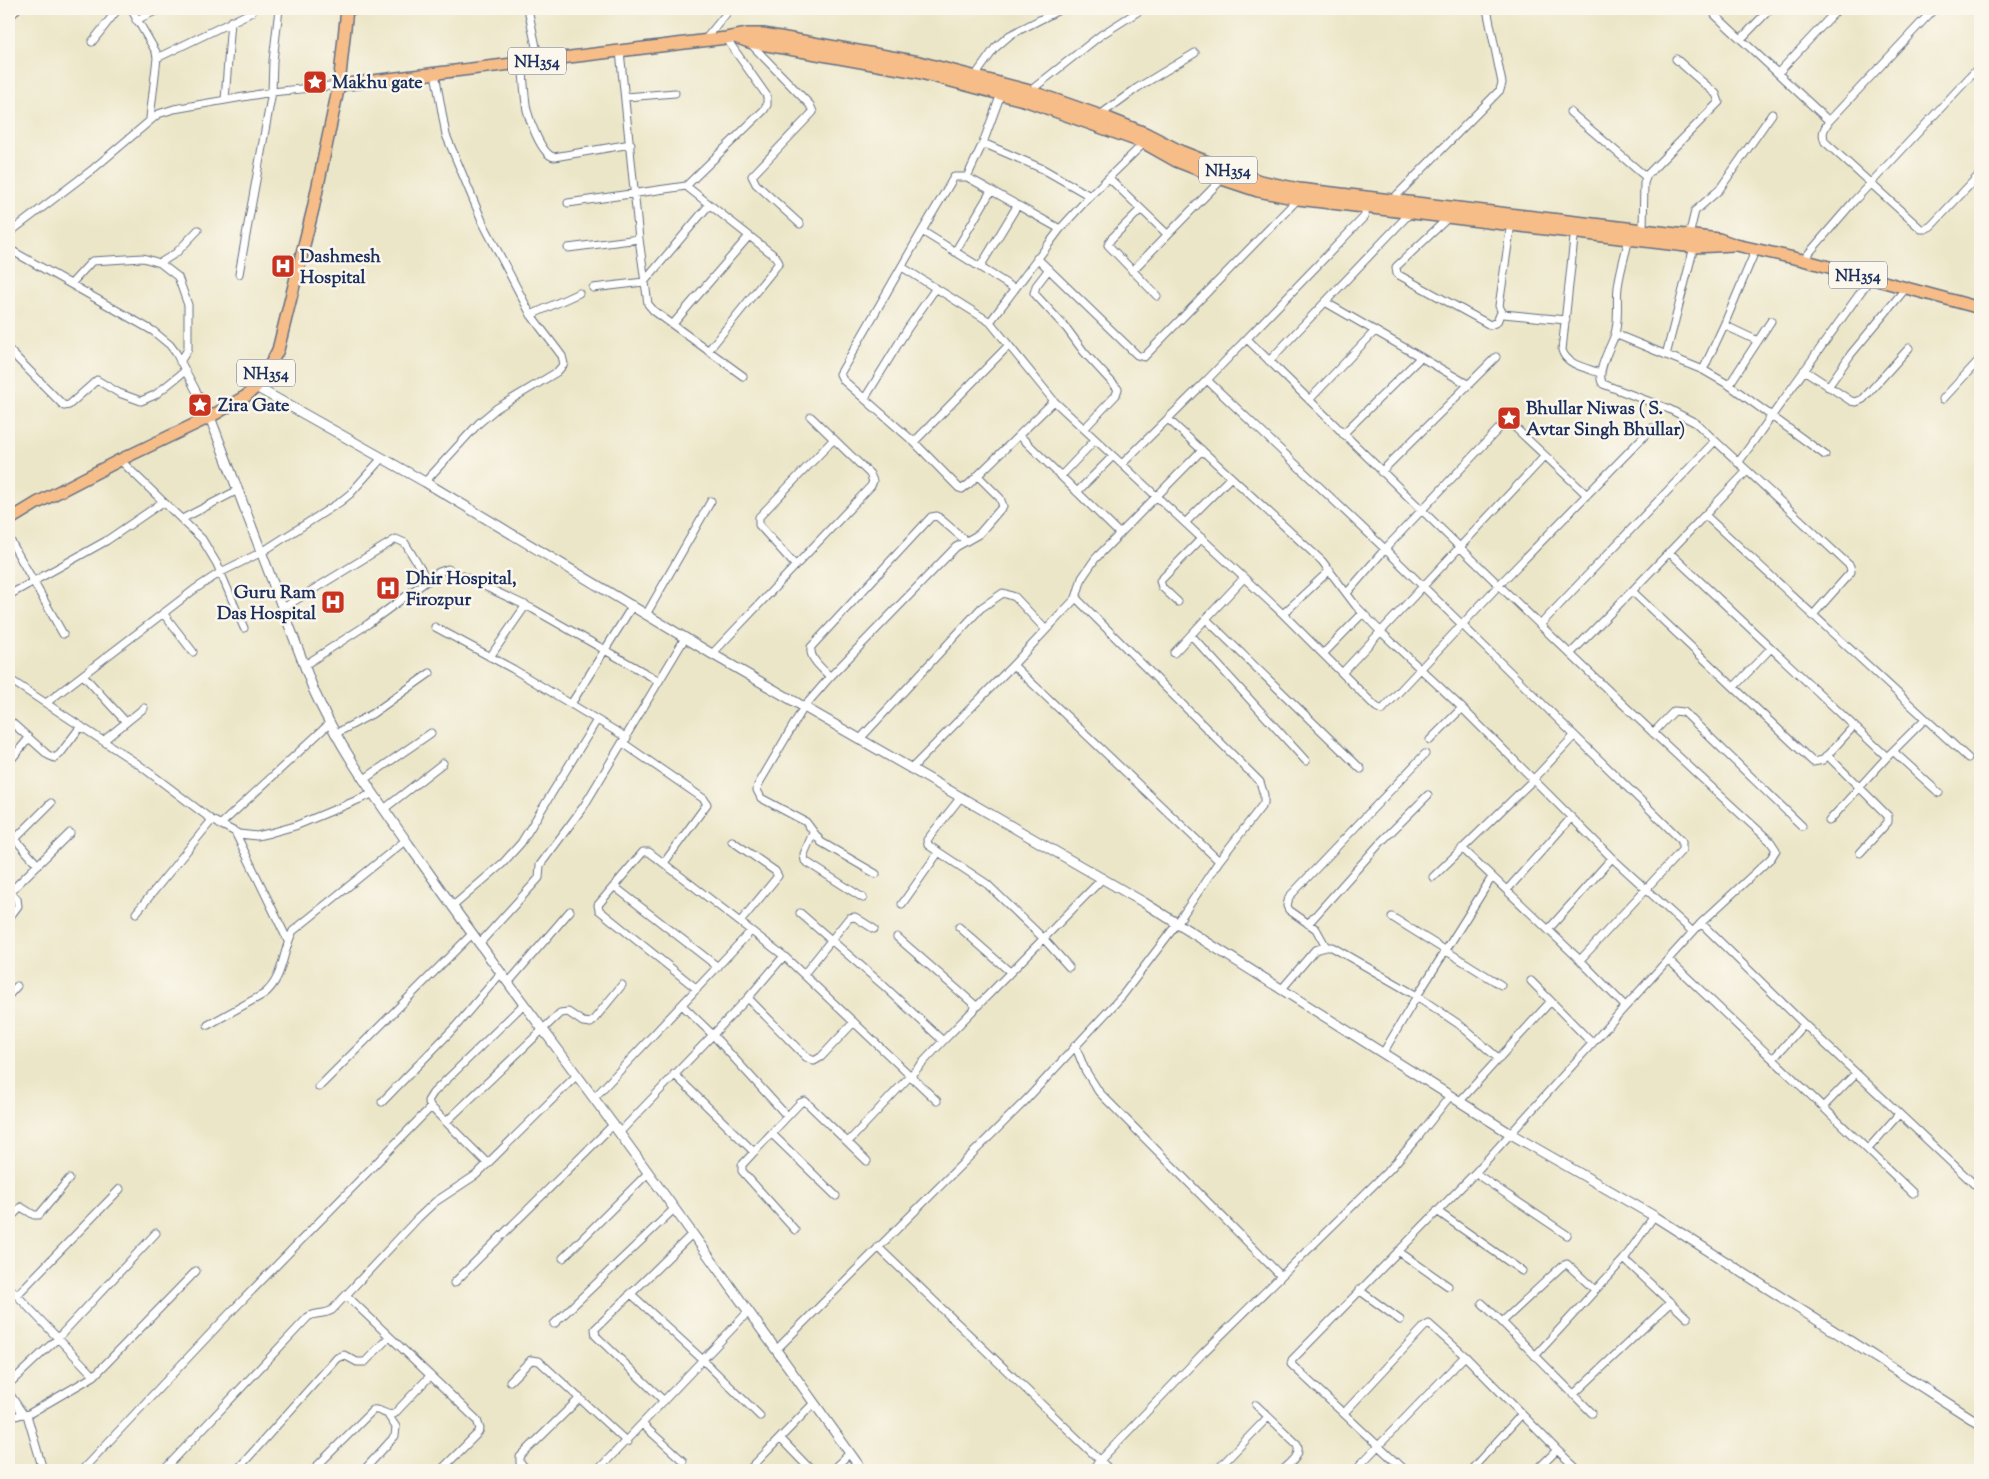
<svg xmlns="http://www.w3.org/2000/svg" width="1989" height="1479" font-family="'Sorts Mill Goudy',serif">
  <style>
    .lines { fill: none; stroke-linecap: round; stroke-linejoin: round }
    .minor-casing { stroke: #646f83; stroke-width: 9 }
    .tertiary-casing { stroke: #646f83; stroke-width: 11 }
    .primary-casing { stroke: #646f83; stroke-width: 14 }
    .trunk-casing { stroke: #646f83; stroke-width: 14 }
    .minor { stroke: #fff; stroke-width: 7 }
    .tertiary { stroke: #fff; stroke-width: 9 }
    .primary { stroke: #f7bd88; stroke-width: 11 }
    .trunk { stroke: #f7bd88; stroke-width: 11 }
    .labels { text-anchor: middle; stroke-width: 5; stroke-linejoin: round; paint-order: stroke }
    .shield { fill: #fbf7ec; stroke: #5e6b89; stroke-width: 1 }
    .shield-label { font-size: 16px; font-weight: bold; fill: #1b2f5e }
    .poi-label { font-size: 18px; font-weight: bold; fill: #1b2f5e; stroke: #fbf7ec; text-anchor: start }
  </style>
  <rect width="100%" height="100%" fill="#fbf7ec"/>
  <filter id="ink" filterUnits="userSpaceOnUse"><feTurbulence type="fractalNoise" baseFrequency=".02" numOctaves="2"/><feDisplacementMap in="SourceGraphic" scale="10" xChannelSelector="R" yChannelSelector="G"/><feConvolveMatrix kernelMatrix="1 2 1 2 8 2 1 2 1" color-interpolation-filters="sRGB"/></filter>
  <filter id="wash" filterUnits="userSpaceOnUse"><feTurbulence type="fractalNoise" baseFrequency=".0096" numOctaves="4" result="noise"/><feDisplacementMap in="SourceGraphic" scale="20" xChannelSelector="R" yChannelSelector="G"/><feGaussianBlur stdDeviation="1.12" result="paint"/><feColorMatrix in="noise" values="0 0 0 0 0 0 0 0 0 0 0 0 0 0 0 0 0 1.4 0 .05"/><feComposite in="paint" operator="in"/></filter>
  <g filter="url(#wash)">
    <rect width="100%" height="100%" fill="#ece6c8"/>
  </g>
  <g filter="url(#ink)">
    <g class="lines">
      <g class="minor-casing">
        <path id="minor" d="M131,9L156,52L157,58L150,118
          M528,9L539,61
          M1934,9L1829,121C1824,129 1821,133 1825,142L1921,229H1925L1931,226L1980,174
          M346,11L369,9
          M1715,15L1829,121
          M9,18L17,9
          M136,20L160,9
          M1741,39L1770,9
          M704,41L730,9
          M92,42L118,9
          M750,43L810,105L813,112L752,176L756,184L800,224
          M620,51L639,239L648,304L654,311L743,376
          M157,58L252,12
          M522,62C524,78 524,95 527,110C530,122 542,155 554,157L631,144
          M1778,73L1838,9
          M975,76L995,48L1010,35L1061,9
          M1030,91L1101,35L1142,9
          M626,97L675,93
          M225,100L231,21
          M1570,112L1646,177
          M1100,115L1137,88L1195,53
          M983,143L1043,169L1090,196
          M967,177L983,143L1002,91
          M1109,178L1167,234
          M686,186L776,257L779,263L708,351
          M1393,199L1500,90L1502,83L1487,9
          M568,203L686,186L764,110L767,105V96L726,38
          M1141,209L1111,239L1108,245L1157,296
          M1449,217L1396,267L1397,274L1490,325L1497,322L1501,312
          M1511,224L1499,306L1503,314L1566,320
          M1575,229L1562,350C1566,365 1587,368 1600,373
          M1643,230L1644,183L1647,175L1719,102L1716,94L1676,59
          M922,231L1015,289
          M9,233L93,169L158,114L174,109L272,92L339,85
          M1689,236L1695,211L1719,190L1772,114
          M1629,239C1625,255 1620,271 1618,287C1616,305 1620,320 1614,337C1610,348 1595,374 1603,384L1669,409L1696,423L1850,566L1851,572L1812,616
          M568,248L639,239
          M9,249L153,331L170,345L176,353L210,417
          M955,252L991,191
          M1037,258L1137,355L1144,357L1298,199
          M1803,260L1854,201L1980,66
          M160,263L176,253L198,230
          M902,267L990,322L1054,401L1283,614L1376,707L1382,710L1499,585L1652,428
          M980,267L1017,206
          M1049,269L1036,286L1034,293L1067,329L1084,352L1118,389L1116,395L1084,429
          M1132,271L1222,179
          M239,274L272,92L273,61L279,9
          M71,284L92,261L143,258L160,263L178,277L188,305V349L180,362
          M593,288L644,282L709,205
          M1325,302L1469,385
          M531,315L579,293
          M990,322L1060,229L1090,196L1144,143
          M673,324L749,236
          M1724,325L1758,341
          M1615,334L1703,370L1729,385L1825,455
          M1247,339C1420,508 1592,679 1770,841L1776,850L1771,858L1701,923L1475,1173L1292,1360L1291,1364L1294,1367L1404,1470
          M9,350L64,406L69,405L97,380L119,393L141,401L155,395L185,371
          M1666,355L1694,247
          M1269,361L1411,212
          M1703,370L1724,325L1756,249
          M1804,370L1851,401L1856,402L1863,399L1909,348
          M1207,380L1385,549L1682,841V850L1580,960
          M1729,385L1771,321
          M1828,387L1851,354L1906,288
          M865,398L908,328L936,288
          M1943,399L1980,359
          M1309,400L1375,331
          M1054,401L969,484L962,489L959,488L914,442L843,380L840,374L922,231L954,177H967L1060,229
          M1168,419L1322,561L1356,606L1380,631L1459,705L1612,858L1693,932
          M1343,434L1421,357
          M1020,436L1120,534
          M914,442L1008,346
          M120,460L202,539L217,564L244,628
          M1738,463L1870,279
          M1122,464L1207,380L1364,217L1368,205
          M1381,472L1496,357
          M1061,476L1095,440
          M425,482L479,423L497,408L557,372L564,364L562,356L531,315L483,223L446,135L435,73
          M1077,492L1113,456
          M1705,515L1968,758
          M182,519L238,490
          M1185,523L1231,477
          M9,538L63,634
          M1669,552L1887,757
          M795,565L759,525V517L834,439
          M1632,591L1813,762L1823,760L1854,726
          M1347,593L1385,549L1507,420L1587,495
          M9,595L106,541L163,502
          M1178,602L1162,587L1160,581L1202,538
          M283,608L396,539L405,543L428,581
          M163,613L193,652
          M647,613L711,501
          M1283,614L1330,570
          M1206,619L1361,769
          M1540,625L1715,441
          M435,627L513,669L627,738
          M1191,635L1306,761
          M1174,653L1244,578
          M712,654L871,486L873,481L870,474L811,417
          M1323,654L1363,613
          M1570,654L1632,591L1747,471
          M490,657L526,605
          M305,665L368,624L439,572L448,569L533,609L659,681
          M1013,665L1219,861
          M1342,673L1545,456
          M83,675L126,722
          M830,677C822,668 809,659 811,647L931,517L937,516L965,540
          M9,679L138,764L212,820L239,834L257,836L270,833L295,826L372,794
          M1734,687L1771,648
          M46,703L195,589L221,572L262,552L340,502L350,494L382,458
          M571,704L633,605
          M9,720L48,755L55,758L60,754L81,726
          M1653,733L1674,711L1684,712L1802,826
          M335,734L372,714L430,673
          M860,739L981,608L1003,593L1015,597L1046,630
          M1430,740L1462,708
          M103,741L144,708
          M623,743L704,799L707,804L664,863
          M1893,751L1939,793
          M1827,755L1888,816V822L1860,853
          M9,762L29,738
          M911,769L1013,665L1076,598L1082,578L1095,559L1202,450
          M363,780L431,733
          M961,797L927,840L928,845L987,884L1043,938L1069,967
          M384,809L443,763
          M1829,821L1887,757L1925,719
          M220,825L329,724
          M235,832L288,941
          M813,833L804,854L805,861L863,898
          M15,839L38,865
          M732,841L775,871L778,876L740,922
          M9,845L51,803
          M1462,848L1580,960L1625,1006
          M876,874L821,842L806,822L761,798L757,790L758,785L804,707L830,677L956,547L979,534L1003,506L1000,498L978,476
          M1433,877L1533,780L1574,736
          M615,887L718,967
          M1507,890L1571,818
          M9,891L17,899L18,906L9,918
          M10,892L70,833
          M902,904L938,853
          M452,907L503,863L521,843L597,720
          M136,913L212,820
          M800,913L883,985L943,1041
          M1392,917L1501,985
          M1701,923L1804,1024L1974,1184
          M1308,924L1381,842L1428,795
          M959,927L1010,972
          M1548,930L1612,858
          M897,937L976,1006
          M479,944L539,878L540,865L584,806L685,638
          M1326,947L1316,929L1289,910L1287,906L1289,897L1425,754
          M1668,959L1913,1193
          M804,974L849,918L855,917L874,929
          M1531,981L1592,1043
          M508,983L570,911
          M697,989L599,910L598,905L643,852H649L784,956L937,1101
          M1281,990L1315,950L1326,947H1332L1417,996L1460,1025L1499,1059
          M9,995L17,986
          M748,998L806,1057L814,1061L821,1057L854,1022
          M682,1005L712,1034L787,1116
          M208,1025L264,994C284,978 282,952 293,931L406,840
          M1075,1045L1085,1070L1099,1092L1280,1275
          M1383,1053L1417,996L1492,877
          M1773,1059L1804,1024
          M674,1074L754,1152L742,1165V1171L795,1230
          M319,1087L472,934
          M594,1098L751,931
          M1460,1101L1551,1001
          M382,1102L456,1026L501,973
          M1823,1107L1856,1073
          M446,1122L560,1013L568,1012L583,1022L591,1023L622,985
          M620,1132L748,998L784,956
          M772,1134L836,1196
          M848,1142L943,1041L1103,878
          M1868,1149L1899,1114
          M754,1152L800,1103L805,1101L867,1161
          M488,1164L431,1107L428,1101L433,1093L524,1004
          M1475,1173L1567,1235
          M1437,1211L1522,1271
          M9,1219L21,1207L34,1215H39L69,1179
          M878,1247L1110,1470
          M1398,1251L1448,1286
          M563,1258L648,1173
          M1624,1259L1687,1318
          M454,1283L614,1124
          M9,1287L94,1376
          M1359,1290L1400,1320
          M630,1293L703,1360L760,1416
          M17,1295L120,1189
          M346,1295L477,1420L480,1429L478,1433L441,1470
          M1482,1303L1502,1322L1562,1266L1567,1264L1595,1290
          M1502,1322L1592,1413
          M554,1324L674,1209
          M777,1349L1026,1100L1122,996L1176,925L1219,861L1264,803V795L1260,782L1076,598
          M1535,1356L1624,1259L1654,1216
          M510,1381L531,1360L539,1361L627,1442
          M9,1384L58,1338L156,1233
          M9,1393L23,1414
          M1573,1395L1671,1302
          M664,1401L596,1336L595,1329L692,1234
          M1256,1405L1297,1444C1302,1456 1290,1463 1283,1470
          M1344,1413L1424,1327L1429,1324L1465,1356L1557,1450L1537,1470
          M27,1415L94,1376L196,1271
          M9,1418L23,1414L27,1415L43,1470
          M642,1424L683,1461
          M780,1438L811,1470
          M1557,1450L1578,1470
          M82,1470L228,1315L431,1107
          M164,1470L308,1317C315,1312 324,1315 332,1310L418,1218L435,1202L476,1175L577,1075
          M237,1470L337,1358L344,1355L357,1362H365L389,1337
          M313,1470L373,1410C381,1408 386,1417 394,1414L430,1376
          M364,1470L395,1436L396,1427L388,1415
          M526,1470L520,1463V1457L580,1398
          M598,1470L748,1312
          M749,1470L814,1403
          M832,1470L850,1453
          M1091,1470L1203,1353L1391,1168L1418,1137L1450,1096
          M1217,1470L1268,1417
          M1355,1470L1465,1356
          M1471,1470L1522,1414"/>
      </g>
      <g class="tertiary-casing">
        <path id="tertiary" d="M256,387L425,482L712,654L1143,902L1511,1134L1654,1216L1980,1424
          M210,417L314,691C339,747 374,795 409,845C456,912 504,978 553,1043C658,1184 760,1327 862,1470"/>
      </g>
      <g class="primary-casing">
        <path id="primary" d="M339,85L347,9"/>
      </g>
      <g class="trunk-casing">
        <path id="trunk" d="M735,37L749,42L917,72L1027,101L1144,143L1176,161L1222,179L1258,191L1298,199L1694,247L1734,245
          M9,520L37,503L120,460L210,417L246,396L256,387L265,375L278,350L313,209L339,85L726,38L748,34H763L919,62L1030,91L1110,119L1145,133L1180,151L1226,169L1260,181L1299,189L1719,239L1736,245L1803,260L1980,308"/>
      </g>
      <use href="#minor" class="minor"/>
      <use href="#tertiary" class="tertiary"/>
      <use href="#primary" class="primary"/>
      <use href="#trunk" class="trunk"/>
    </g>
  </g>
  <defs>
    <g id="sight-square" transform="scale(1.25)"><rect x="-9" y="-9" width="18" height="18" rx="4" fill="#c8321e" stroke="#fbf7ec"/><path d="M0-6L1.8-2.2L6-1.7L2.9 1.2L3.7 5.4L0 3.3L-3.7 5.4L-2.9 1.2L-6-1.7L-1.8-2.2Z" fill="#fff"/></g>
    <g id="hospital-square" transform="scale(1.25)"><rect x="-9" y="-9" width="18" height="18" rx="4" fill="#c8321e" stroke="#fbf7ec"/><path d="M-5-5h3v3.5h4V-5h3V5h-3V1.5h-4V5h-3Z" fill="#fff"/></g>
  </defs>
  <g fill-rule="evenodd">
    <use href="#sight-square" x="315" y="82"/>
    <use href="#hospital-square" x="283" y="266"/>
    <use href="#sight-square" x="200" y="405"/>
    <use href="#sight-square" x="1509" y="418"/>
    <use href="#hospital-square" x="388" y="588"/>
    <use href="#hospital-square" x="333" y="602"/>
  </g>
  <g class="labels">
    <g class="shield">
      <rect x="508" y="47.5" width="58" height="27" rx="4"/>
      <rect x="1199" y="156.5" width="58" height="27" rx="4"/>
      <rect x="1829" y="261.5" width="58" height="27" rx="4"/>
      <rect x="237" y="359.5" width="58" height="27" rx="4"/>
    </g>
    <g class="shield-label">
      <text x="537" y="67">NH354</text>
      <text x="1228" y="176">NH354</text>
      <text x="1858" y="281">NH354</text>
      <text x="266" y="379">NH354</text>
    </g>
    <g class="poi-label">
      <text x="332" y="88">Makhu gate</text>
      <text x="300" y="262">Dashmesh<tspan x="300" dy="21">Hospital</tspan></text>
      <text x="218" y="411">Zira Gate</text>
      <text x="1526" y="414">Bhullar Niwas ( S.<tspan x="1526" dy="21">Avtar Singh Bhullar)</tspan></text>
      <text x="406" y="584">Dhir Hospital,<tspan x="406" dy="21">Firozpur</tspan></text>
      <text x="316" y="598" text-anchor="end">Guru Ram<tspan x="316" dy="21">Das Hospital</tspan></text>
    </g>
  </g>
  <rect width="1989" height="1479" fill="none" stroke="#fbf7ec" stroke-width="30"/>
</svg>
